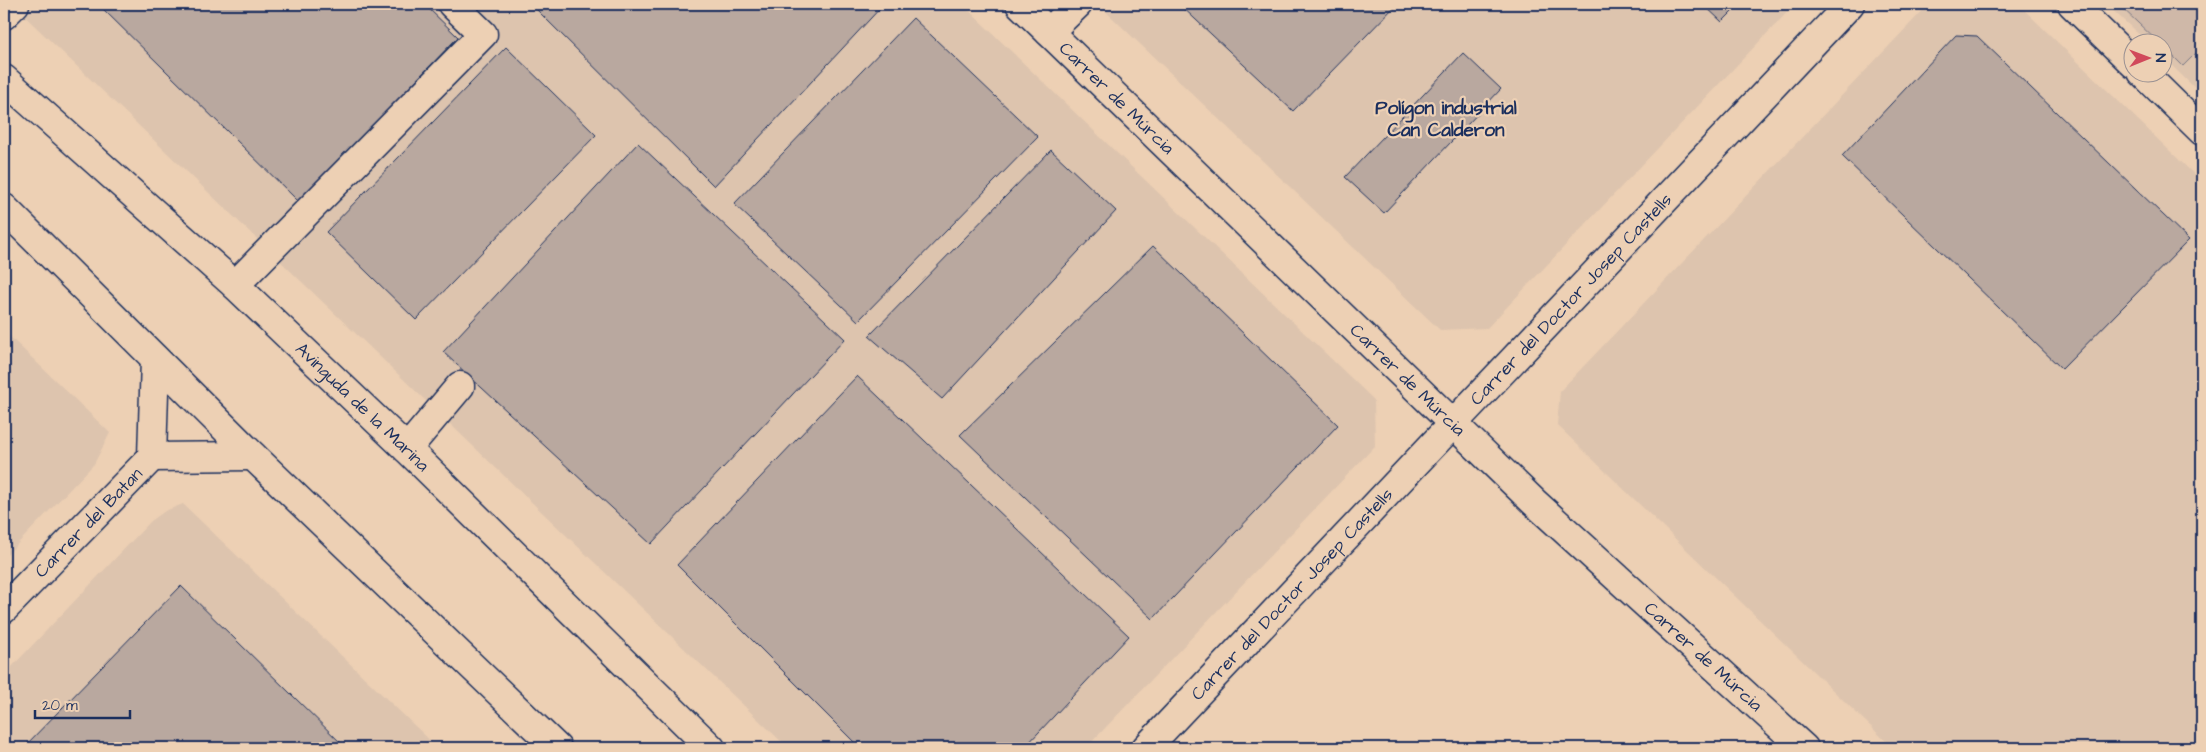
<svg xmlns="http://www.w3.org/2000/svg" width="2206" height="752" font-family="'Architects Daughter',sans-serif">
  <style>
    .built { fill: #ddc4ae }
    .green { fill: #cfb8a8; stroke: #757483 }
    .building { fill: #b9a89f; stroke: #1b2f5e }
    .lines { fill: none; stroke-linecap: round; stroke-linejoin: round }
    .minor-casing { stroke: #1b2f5e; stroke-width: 31 }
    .minor { stroke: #edd0b4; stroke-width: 28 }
    .labels { text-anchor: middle; stroke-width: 4.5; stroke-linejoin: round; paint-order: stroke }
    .street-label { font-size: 18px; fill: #1b2f5e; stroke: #edd0b4 }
    .neighbourhood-label { font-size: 19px; font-weight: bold; fill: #1b2f5e; stroke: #edd0b4 }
  </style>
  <rect width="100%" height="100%" fill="#edd0b4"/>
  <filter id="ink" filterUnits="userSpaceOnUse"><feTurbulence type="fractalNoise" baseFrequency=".02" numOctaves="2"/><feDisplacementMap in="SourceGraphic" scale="10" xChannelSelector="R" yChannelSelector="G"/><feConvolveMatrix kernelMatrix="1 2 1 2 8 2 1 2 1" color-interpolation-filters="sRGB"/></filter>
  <g filter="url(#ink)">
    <path class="built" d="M12,4H962L1374,400L1375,446L1086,748H788Z
      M1098,4H1795L1487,328L1440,330Z
      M1929,4H2018L2202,182V748H1893L1557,425L1560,391Z
      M2106,4H2202V95L2164,58V42H2147Z
      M4,331L110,433L94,464L4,558Z
      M183,504L438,748H4V675L151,521L165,511Z"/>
    <path class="green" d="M2118,4H2202V47L2183,66L2164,47V42H2158Z"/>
    <path class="building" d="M98,4H424L458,37L299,202Z
      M531,4H884L714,186Z
      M1179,4H1397L1293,111Z
      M1703,4H1740L1722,22Z
      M913,18L1038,137L858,321L734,204Z
      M1956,35L1977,36L2189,240L2062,369L1842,156Z
      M506,47L596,135L416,320L326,232Z
      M1463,53L1501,89L1384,213L1345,177Z
      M638,143L845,339L651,544L443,352Z
      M1051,150L1116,211L942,399L869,336Z
      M1153,246L1338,425L1153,619L960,435Z
      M857,376L1129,636L1024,748H860L677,565Z
      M181,586L346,748H23Z"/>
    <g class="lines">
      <g class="minor-casing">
        <g id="minor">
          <path id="s1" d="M1020,4L1534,502L1804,748"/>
          <path d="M2072,4L2134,64"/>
          <path d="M4,15L15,4"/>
          <path d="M1049,32L1078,4"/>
          <path d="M2142,72L2202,131"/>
          <path id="s2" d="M4,79L235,285L407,449L711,748"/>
          <path d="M4,208L253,456L557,748"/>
          <path d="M235,285L483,34L452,4"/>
          <path d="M407,449L460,386"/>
          <path d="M152,457L253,456"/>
          <path id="s3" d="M4,609L152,457L155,359"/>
          <path id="s4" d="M1146,748L1850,4"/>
        </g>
      </g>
      <use href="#minor" class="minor"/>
    </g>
  </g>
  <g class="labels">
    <g class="street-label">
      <text dy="6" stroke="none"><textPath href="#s1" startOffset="135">Carrer de Múrcia</textPath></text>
      <text dy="6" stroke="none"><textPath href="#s4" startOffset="618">Carrer del Doctor Josep Castells</textPath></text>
      <text dy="6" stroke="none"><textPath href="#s1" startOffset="540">Carrer de Múrcia</textPath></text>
      <text dy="6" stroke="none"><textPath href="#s2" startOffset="486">Avinguda de la Marina</textPath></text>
      <text dy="6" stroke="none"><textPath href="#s3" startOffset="121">Carrer del Batan</textPath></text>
      <text dy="6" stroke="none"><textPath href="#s4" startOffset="212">Carrer del Doctor Josep Castells</textPath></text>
      <text dy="6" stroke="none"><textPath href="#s1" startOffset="945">Carrer de Múrcia</textPath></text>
    </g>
    <g class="neighbourhood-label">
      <text x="1446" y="114">Polígon industrial<tspan x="1446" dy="22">Can Calderon</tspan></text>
    </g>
  </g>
  <rect width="2206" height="752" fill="none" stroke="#edd0b4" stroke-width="20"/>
  <rect x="10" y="10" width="2186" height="732" fill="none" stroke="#1b2f5e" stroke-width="2" filter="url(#ink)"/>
  <g transform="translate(2148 58) rotate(89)"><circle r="24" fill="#edd0b4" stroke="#999092"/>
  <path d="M0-4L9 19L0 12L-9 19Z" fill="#d1495b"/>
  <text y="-8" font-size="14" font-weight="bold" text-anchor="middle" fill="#1b2f5e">N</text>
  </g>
  <path d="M35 710v8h95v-8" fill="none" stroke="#1b2f5e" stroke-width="2.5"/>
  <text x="42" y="710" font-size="15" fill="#1b2f5e" stroke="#edd0b4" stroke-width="4" paint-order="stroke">20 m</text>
</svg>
